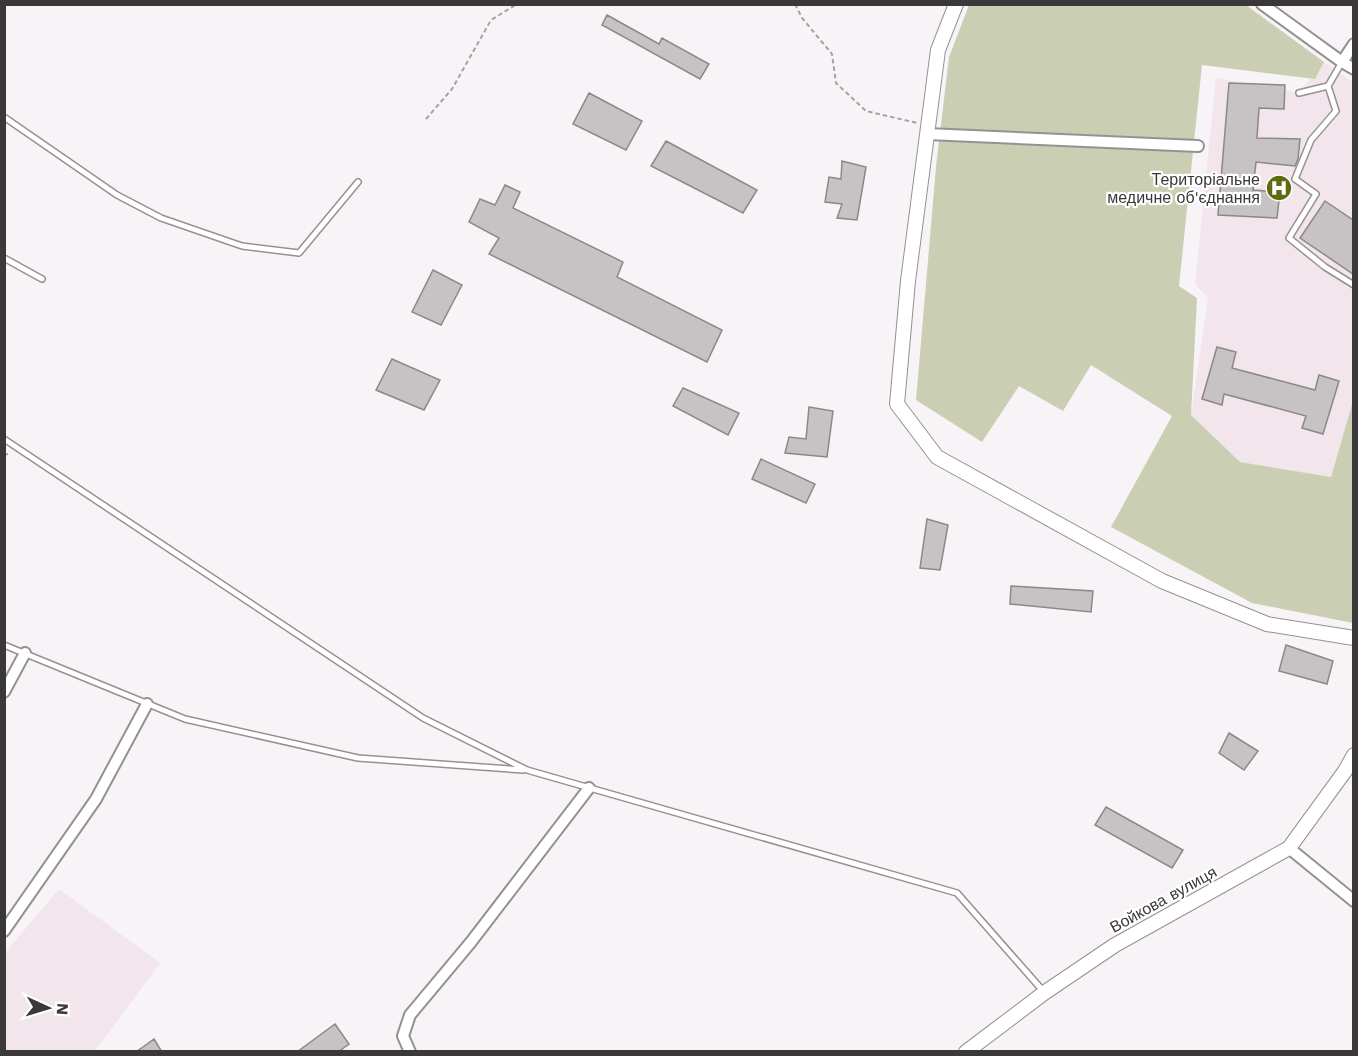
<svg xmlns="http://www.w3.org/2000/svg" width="1358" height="1056" font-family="'Work Sans',sans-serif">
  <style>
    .built { fill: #f2e5eb }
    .green { fill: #cacfb3 }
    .building { fill: #c7c2c4; stroke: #8c8789; stroke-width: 1.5 }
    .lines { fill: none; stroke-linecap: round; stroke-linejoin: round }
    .service-casing { stroke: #959193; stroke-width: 8 }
    .minor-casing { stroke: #959193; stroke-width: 14 }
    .tertiary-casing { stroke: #959193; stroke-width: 16 }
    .path { stroke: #a6a2a4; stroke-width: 2; stroke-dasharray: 4.5 3; stroke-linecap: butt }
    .service { stroke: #fff; stroke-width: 5 }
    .minor { stroke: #fff; stroke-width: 10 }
    .tertiary { stroke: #fff; stroke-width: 14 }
    .labels { text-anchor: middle; stroke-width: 4.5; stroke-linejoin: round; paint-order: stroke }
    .poi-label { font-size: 16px; fill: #3a3839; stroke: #fff; text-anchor: end }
    .street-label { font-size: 16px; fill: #3a3839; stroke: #fff }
  </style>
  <rect width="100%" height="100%" fill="#f8f3f6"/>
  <path class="built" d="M1324,62L1354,83L1353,401L1331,477L1240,462L1191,415L1208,298L1195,284L1216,78L1299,93Z
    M59,889L160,963L95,1051H5V953Z"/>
  <path class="green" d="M969,5H1246L1324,62L1315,79L1202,65L1179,286L1197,298L1191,415L1240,462L1331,477L1353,401V623L1252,603L1111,527L1172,416L1091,365L1063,411L1019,386L982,442L916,400L936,167L949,57Z"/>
  <path class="building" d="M607,15L659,44L662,38L709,64L700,79L602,25Z
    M1229,83L1285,85L1284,109L1259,108L1257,138L1300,139L1298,159L1295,166L1256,162L1253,190L1280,192L1277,218L1218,215Z
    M589,93L642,121L626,150L573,124Z
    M666,141L757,190L743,213L651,166Z
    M842,161L866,167L857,220L837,218L842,204L825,202L829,177L841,179Z
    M505,185L520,192L513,208L623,262L617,277L722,330L707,362L489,254L499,238L469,222L480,199L495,205Z
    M1325,201L1353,220V274L1300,238Z
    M433,270L462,285L441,325L412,312Z
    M1217,347L1236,352L1232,368L1315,390L1319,375L1339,381L1323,434L1302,428L1306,416L1224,394L1222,405L1202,399Z
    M392,359L440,380L424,410L376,390Z
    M683,388L739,413L728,435L673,406Z
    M809,407L833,411L827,457L785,453L789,437L806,439Z
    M761,459L815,484L806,503L752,479Z
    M927,519L948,525L940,570L920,568Z
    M1011,586L1093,591L1091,612L1010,604Z
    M1286,645L1333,661L1327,684L1279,671Z
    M1229,733L1258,751L1244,770L1219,753Z
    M1106,807L1183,850L1172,868L1095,825Z
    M335,1024L349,1044L338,1052H297Z
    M154,1039L162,1052H136Z"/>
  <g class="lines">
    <g class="service-casing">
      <path id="service" d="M1328,86L1336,111L1311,140L1295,179L1316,194L1289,238L1325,267L1354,285
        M1299,93L1328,86L1342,62
        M4,117L117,195L161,218L242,246L299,253L358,182
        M4,258L42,279
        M4,439L423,718L527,770L957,893L1044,992
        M4,645L185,719L358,758L523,770"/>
    </g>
    <g class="minor-casing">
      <path id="minor" d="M1262,4L1342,62L1354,44
        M1342,62L1354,69
        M927,134L1198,146
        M4,692L25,653
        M1289,848L1354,901
        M4,931L96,799L147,704
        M410,1052L403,1036L410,1015L471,942L589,788"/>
    </g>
    <g class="tertiary-casing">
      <path id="tertiary" d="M956,4L938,50L908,281L897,404L937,457L1162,581L1267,624L1354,638
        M966,1052L1044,993L1115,945L1289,848L1345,771L1354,755"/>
    </g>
    <path class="path" d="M795,4L802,18L832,54L836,83L866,111L917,123
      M426,119L452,89L491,20L517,4
      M4,456L10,452"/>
    <use href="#service" class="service"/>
    <use href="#minor" class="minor"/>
    <use href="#tertiary" class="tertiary"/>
  </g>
  <defs>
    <g id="hospital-disc" transform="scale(1.35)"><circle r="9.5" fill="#606a10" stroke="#fff"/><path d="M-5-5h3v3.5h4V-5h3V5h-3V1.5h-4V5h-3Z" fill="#fff"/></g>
  </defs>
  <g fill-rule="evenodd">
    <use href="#hospital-disc" x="1279" y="188"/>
  </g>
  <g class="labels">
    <g class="poi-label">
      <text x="1260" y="185">Територіальне<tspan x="1260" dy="18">медичне об'єднання</tspan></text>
    </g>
    <g class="street-label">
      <text transform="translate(1163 899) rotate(-29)" y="6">Войкова вулиця</text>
    </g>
  </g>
  <rect width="1358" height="1056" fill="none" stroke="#3a3839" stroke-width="12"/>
  <g transform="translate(48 1008) rotate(94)" stroke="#ffffff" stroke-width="4.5" paint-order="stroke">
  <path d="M0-4.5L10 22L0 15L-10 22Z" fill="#3a3839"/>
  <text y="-9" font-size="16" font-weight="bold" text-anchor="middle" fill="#3a3839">N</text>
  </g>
</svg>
